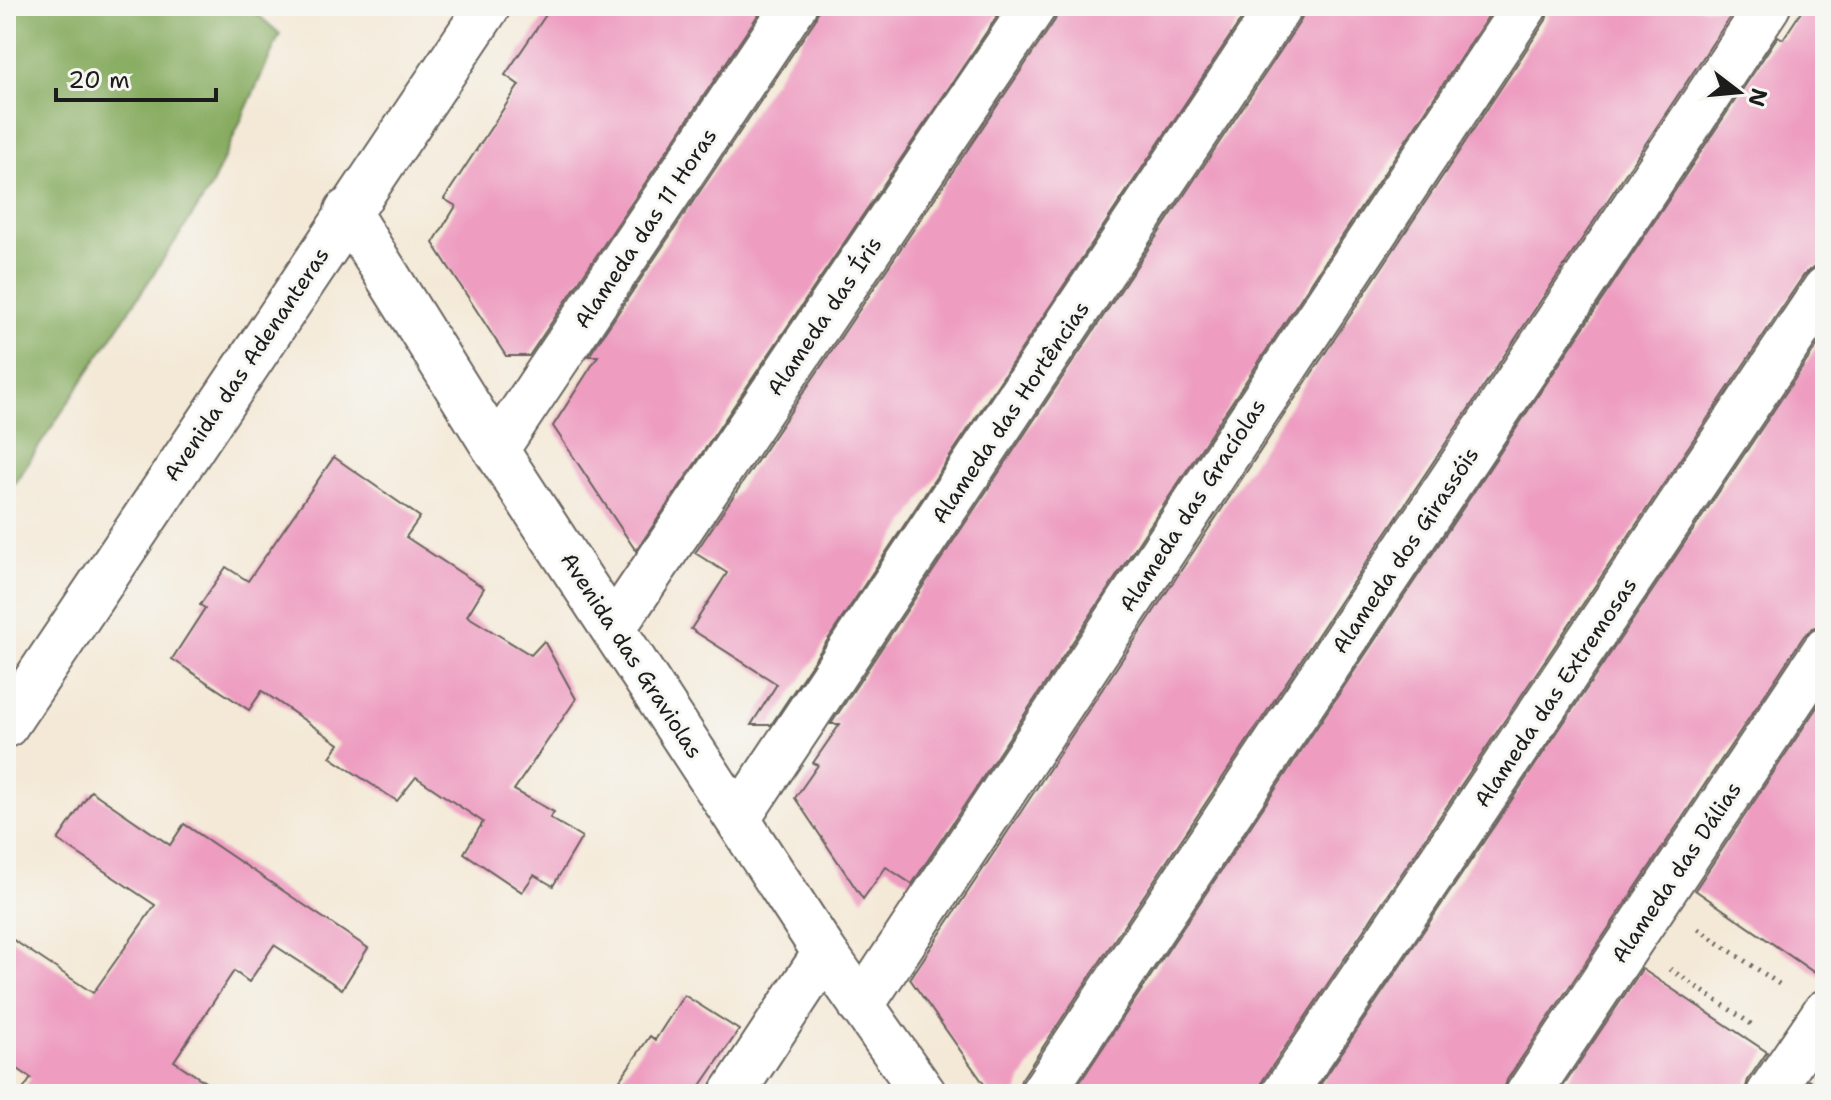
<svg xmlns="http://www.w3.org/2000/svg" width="1831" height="1100" font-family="'Shantell Sans',sans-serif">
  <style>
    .forest { fill: #87ac61; stroke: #52643e; stroke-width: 2 }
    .building { fill: #ee9dc1 }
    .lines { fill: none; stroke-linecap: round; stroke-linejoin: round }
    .minor-casing { stroke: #68645d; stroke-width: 48 }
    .path { stroke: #68645d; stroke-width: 5; stroke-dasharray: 2 6; stroke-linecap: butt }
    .minor { stroke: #fff; stroke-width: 44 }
    .labels { text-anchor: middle; stroke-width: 6; stroke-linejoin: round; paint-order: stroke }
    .street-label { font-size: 22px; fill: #1c1c1c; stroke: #f6f6f2 }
  </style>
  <rect width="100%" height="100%" fill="#f6f6f2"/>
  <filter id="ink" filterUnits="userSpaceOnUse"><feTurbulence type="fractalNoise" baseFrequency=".0125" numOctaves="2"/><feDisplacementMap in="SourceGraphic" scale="16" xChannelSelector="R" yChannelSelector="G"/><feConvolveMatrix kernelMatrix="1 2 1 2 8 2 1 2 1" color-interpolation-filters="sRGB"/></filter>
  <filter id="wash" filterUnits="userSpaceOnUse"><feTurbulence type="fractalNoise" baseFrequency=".006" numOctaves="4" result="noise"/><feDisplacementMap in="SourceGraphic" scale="32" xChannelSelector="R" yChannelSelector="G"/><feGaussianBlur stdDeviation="1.8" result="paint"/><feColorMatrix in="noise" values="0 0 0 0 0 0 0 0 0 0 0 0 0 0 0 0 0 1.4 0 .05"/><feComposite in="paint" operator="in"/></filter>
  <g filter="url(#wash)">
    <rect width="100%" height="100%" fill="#f4e9d7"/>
    <path class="forest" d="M6,6H248L280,34L210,189L6,496Z"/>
    <g id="blocks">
      <path class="building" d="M552,6H764L529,356H506L433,243L456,206L444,199L519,85L505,75Z
        M819,6H1004L636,551L553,426L598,356H589L815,20Z
        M1059,6H1250L771,725H751L777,684L691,629L727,573L695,553L1055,20Z
        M1305,6H1495L912,884L886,867L863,899L795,798L818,765L813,763L840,724H831L1301,20Z
        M1550,6L1736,8L1021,1080L1017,1094H991L910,979L1546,20Z
        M1805,6H1825V264L1813,267L1804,275L1263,1080L1259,1094H1072L1778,36L1783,39Z
        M1825,334V625L1813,628L1804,636L1507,1080L1503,1094H1314Z
        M334,457L420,517L406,537L484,588L467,616L531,655L544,641L576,699L514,790L554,812L550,818L582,837L553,886L534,875L522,892L464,853L483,822L416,777L397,801L330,757L339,744L262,691L249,710L172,659L205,608L200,605L226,567L248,581Z
        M1825,695V980L1695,890Z
        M91,791L170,845L184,824L368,948L342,989L274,945L249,982L234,971L174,1061L223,1094H20L31,1078L6,1061V935L93,993L155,905L58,840Z
        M1642,969L1767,1052L1748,1080L1744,1094H1558Z
        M684,995L739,1030L695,1094H610L650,1036L655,1040Z
        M1809,1080L1825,1090V1094H1799Z"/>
    </g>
  </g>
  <g filter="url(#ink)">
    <use href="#blocks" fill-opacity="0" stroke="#68645d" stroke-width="2"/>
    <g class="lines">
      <g class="minor-casing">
        <path id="minor" d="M347,211L496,450L825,953L924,1094
          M496,450L794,6
          M614,627L1034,6
          M6,725L488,6
          M739,817L1280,6
          M861,1006L1525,6
          M732,1094L825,953
          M1042,1094L1768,6
          M1284,1094L1825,289
          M1528,1094L1825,650
          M1769,1094L1825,1012"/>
      </g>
      <path class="path" d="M1698,929L1782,986
        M1670,969L1754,1026"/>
      <use href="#minor" class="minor"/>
    </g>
  </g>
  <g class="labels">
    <g class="street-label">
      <text transform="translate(645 228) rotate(-56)" y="8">Alameda das 11 Horas</text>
      <text transform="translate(824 316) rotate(-56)" y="8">Alameda das Íris</text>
      <text transform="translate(246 364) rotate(-56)" y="8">Avenida das Adenanteras</text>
      <text transform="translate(1010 412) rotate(-56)" y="8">Alameda das Hortências</text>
      <text transform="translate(1192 505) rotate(-57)" y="8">Alameda das Gracíolas</text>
      <text transform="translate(1405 550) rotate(-56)" y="8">Alameda dos Girassóis</text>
      <text transform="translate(632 655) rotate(57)" y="8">Avenida das Graviolas</text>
      <text transform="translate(1555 692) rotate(-56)" y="8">Alameda das Extremosas</text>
      <text transform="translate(1676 872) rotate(-56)" y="8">Alameda das Dálias</text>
    </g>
  </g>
  <rect width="1831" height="1100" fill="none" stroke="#f6f6f2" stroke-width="32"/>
  <g transform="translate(1739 92) rotate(106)" stroke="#f6f6f2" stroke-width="6" paint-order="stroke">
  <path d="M0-6L14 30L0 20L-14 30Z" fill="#1c1c1c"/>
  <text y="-12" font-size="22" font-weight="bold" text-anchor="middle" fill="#1c1c1c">N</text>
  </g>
  <path d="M56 88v12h160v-12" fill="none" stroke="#1c1c1c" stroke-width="4"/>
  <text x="68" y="88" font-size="24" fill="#1c1c1c" stroke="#f6f6f2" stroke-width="6" paint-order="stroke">20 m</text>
</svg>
